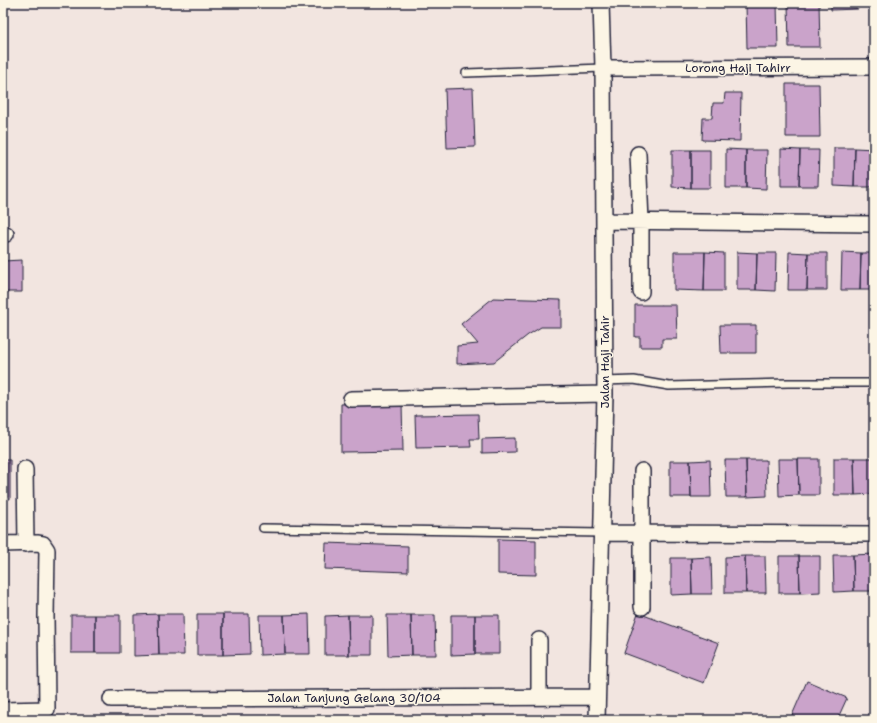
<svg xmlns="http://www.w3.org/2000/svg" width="877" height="723" font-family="'Shantell Sans',sans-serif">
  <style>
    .building { fill: #caa3ca; stroke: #22223b }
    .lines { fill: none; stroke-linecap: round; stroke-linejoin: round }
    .lane-casing { stroke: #22223b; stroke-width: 10 }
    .street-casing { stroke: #22223b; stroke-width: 18 }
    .lane { stroke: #fcf5e5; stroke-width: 7 }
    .street { stroke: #fcf5e5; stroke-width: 15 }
    .labels { text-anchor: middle; stroke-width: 3; stroke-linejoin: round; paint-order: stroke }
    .street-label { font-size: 12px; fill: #22223b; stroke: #fcf5e5 }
  </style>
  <rect width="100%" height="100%" fill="#f2e5e0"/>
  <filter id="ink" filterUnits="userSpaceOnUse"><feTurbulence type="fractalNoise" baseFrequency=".025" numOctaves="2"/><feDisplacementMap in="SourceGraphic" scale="8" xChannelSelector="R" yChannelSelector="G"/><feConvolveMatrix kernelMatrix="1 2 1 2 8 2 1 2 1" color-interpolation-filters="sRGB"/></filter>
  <g filter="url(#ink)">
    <path class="building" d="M746,3H777L778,48H747Z
      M788,3H819L820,47H789Z
      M831,3H858V9L831,10Z
      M786,84H819L820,137H786Z
      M473,88L475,147L447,148L445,89Z
      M725,93H741L740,141L702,140L703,118H712L713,103H724Z
      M834,148H855L854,187L834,186Z
      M855,148L874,149V187H854Z
      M726,149L746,150V188H726Z
      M781,149L800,150L799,186H781Z
      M672,150H691V188L672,187Z
      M691,150H710V188H691Z
      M746,150H767L766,189L746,188Z
      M800,150H819L818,186H799Z
      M674,252H705L704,291L674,290Z
      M705,252L724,253V291H704Z
      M737,252L757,253L756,290H737Z
      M789,252L808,253L807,290H788Z
      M842,252L861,253L860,290H841Z
      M757,253H776L775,291L756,290Z
      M808,253H827V290H807Z
      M861,253H874V290H860Z
      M22,260V292H3V261Z
      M493,298L561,300V327H541L528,335L494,362L457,364V346L478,344L461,324Z
      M635,305H676L677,339H662V347H640V337H635Z
      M720,325H756V353H721Z
      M402,403L403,451L341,452V404Z
      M478,414L479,439H470L471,447L416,448L415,415Z
      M515,438V452L482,453V439Z
      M834,458H854L855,495H834Z
      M854,458H874V494L855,495Z
      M778,459H798L799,495L779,496Z
      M798,459H819V495H799Z
      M3,460H10V499L3,498Z
      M710,460L711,497H691L690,461Z
      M725,460H746L747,497H726Z
      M746,460H766L767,496L747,497Z
      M670,461H690L691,497H670Z
      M498,539L536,540V575L498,574Z
      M326,543L408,546V572L325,569Z
      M874,554V591H854L853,555Z
      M833,555H853L854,591L834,592Z
      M745,556L746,593H725V557Z
      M745,556H765L766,593H746Z
      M779,556H799L800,593H779Z
      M799,556H820V592L800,593Z
      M711,557L712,594H692L691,558Z
      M671,558H691L692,594L671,595Z
      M638,613L719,643L704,683L624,653Z
      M158,614L159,655L134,656V615Z
      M158,614H183L184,655H159Z
      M197,614H223V655H197Z
      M223,614H249L250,654L223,655Z
      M309,614L310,654H285L284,615Z
      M71,615H95V653H71Z
      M95,615H120V653H95Z
      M259,615H284L285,654L260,655Z
      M348,615L349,655H325V616Z
      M348,615H372V655H349Z
      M387,615H411L412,655L388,656Z
      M411,615H435L436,655H412Z
      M451,615H475V654L451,655Z
      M475,615H499V654H475Z
      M807,681L847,698L837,720H790Z
      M160,718H184V720H160Z
      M199,718H223V720H199Z
      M223,718H247V720H223Z
      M286,718H310V720H286Z
      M349,718H373V720H349Z
      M476,718H500V720H476Z"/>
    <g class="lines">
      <g class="lane-casing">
        <path id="lane" d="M466,73L603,68
          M604,381L634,380L669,386L788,383H874
          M263,528L602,533"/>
      </g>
      <g class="street-casing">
        <path id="street" d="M603,68L874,67
          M638,154L641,221V292
          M604,221L874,224
          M3,234H6
          M351,399L605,394
          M25,469L26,544
          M642,471V607
          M602,533L874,534
          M3,544L37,543L43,544L47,550L46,616L47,709L3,710
          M539,640V697
          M111,699L597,697
          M597,720L605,394L603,68L601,3"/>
      </g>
      <use href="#lane" class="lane"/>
      <use href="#street" class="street"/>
    </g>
  </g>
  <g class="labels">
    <g class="street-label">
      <text x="738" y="72">Lorong Haji Tahirr</text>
      <text transform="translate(605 362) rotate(-90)" y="4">Jalan Haji Tahir</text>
      <text x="354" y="702">Jalan Tanjung Gelang 30/104</text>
    </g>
  </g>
  <rect width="877" height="723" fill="none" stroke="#fcf5e5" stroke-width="16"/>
  <rect x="8" y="8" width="861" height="707" fill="none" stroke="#22223b" stroke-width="1.5" filter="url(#ink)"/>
</svg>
